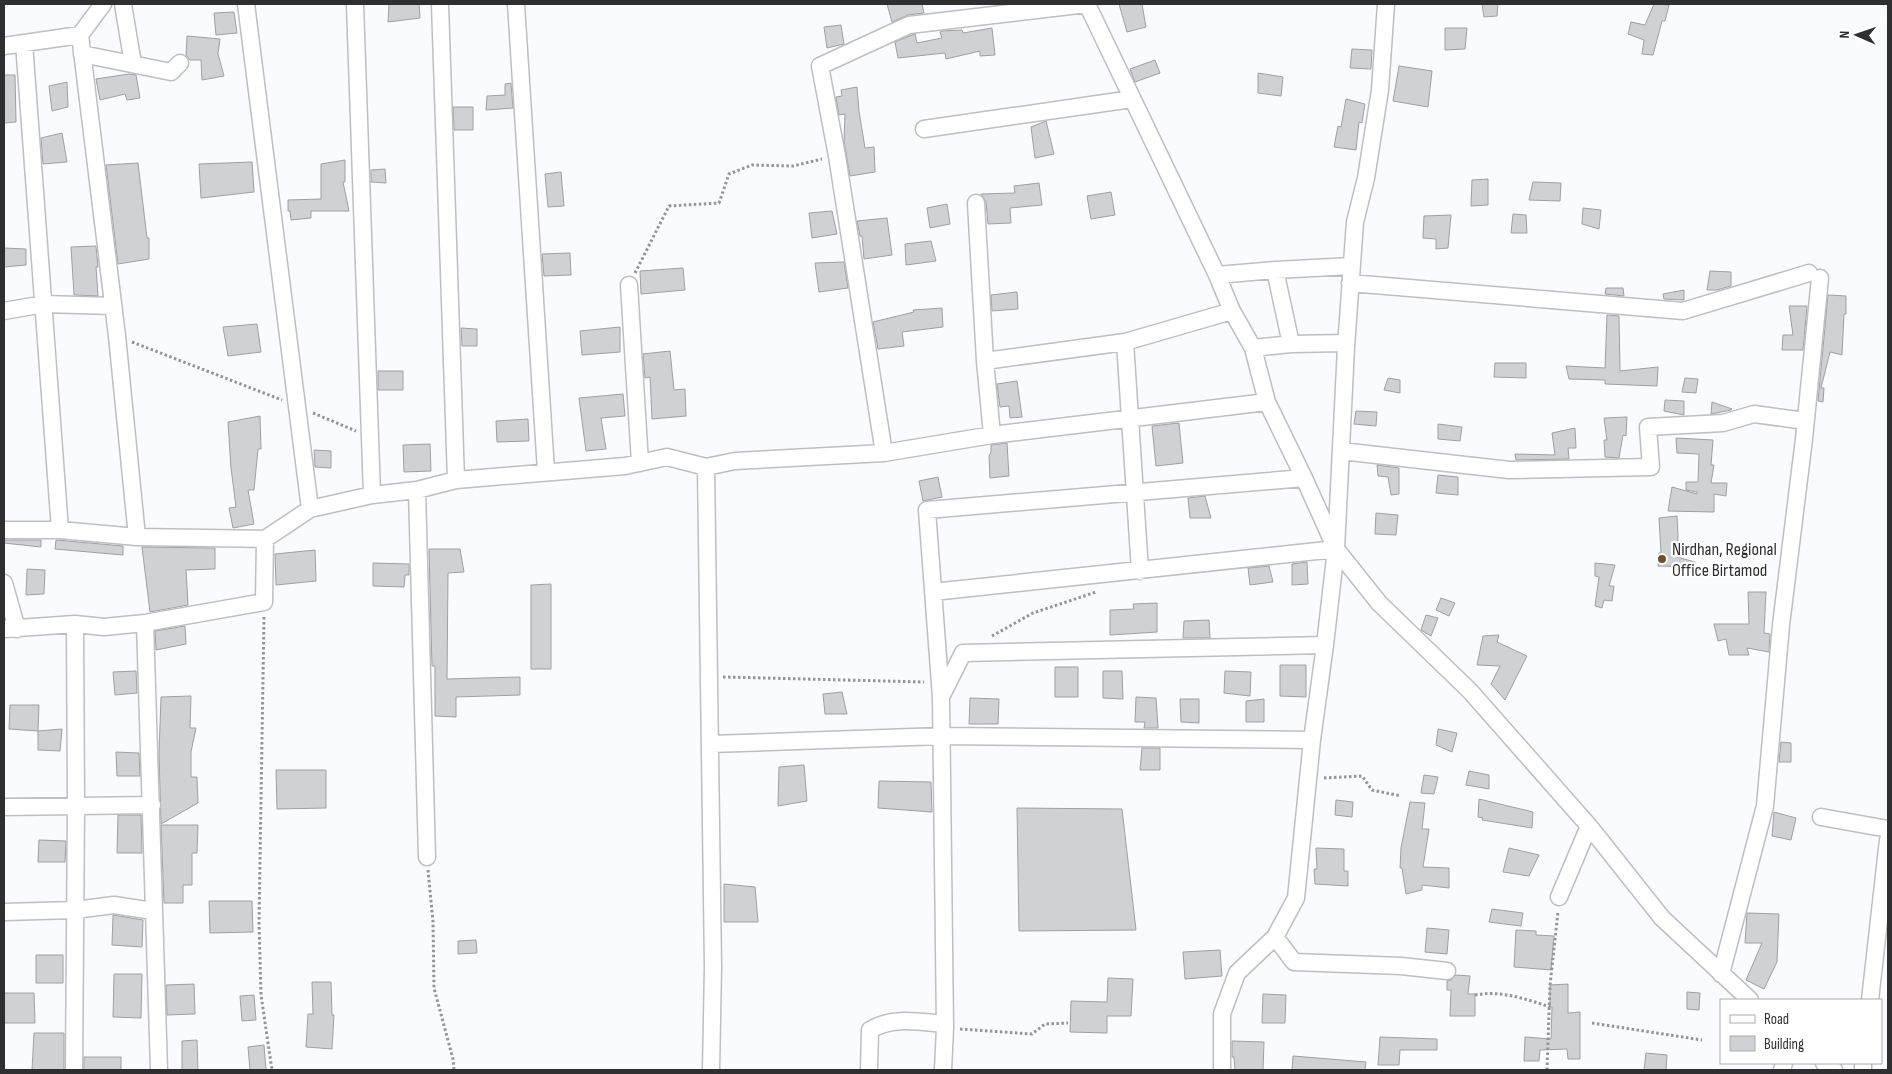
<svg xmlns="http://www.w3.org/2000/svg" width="1892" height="1074" font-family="'Sofia Sans Condensed',sans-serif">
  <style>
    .building { fill: #d0d1d5; stroke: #a0a0a4 }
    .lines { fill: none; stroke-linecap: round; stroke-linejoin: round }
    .minor-casing { stroke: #bebec3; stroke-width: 19 }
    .path { stroke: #949598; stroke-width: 3; stroke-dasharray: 2.5 2.5; stroke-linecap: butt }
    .minor { stroke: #fff; stroke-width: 16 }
    .poi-dot { fill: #6f5025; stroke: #fff; stroke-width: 2 }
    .labels { text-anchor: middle; stroke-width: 4.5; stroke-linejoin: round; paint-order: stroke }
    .poi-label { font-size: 18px; fill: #2f2f31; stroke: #fff; text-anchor: start }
  </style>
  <rect width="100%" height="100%" fill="#fafbff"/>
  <path class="building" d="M389,4H419L420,18L388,22Z
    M887,4H922L924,13L908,15L892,22Z
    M1119,4H1142L1146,27L1127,32Z
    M1482,4H1498L1497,16L1484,17Z
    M1654,4L1669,5L1665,21H1662L1653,55L1642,54L1644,40L1628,34L1631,22L1645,25Z
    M234,12L237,33L216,35L214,13Z
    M841,25L844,44L827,48L824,27Z
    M992,28L995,55L980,56V51L946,59L945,53L898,58L895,42L912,35L915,34L917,43L942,38L940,32L942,31L962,30L963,33Z
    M1445,28H1467L1465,49L1445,50Z
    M187,36L220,39L218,54L224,76L202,80L201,60H190L186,55Z
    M1352,49L1372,50L1371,69L1350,68Z
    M1155,60L1160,73L1135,82L1130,69Z
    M1399,66L1432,71L1428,107L1393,101Z
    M1258,73L1283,77L1281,96L1258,93Z
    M129,74L136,75L140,98L127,100L125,94L100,100L96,79Z
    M4,75H15L16,122L4,123Z
    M67,82L68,107L52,111L49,86Z
    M511,83L513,108L486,110L487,96L505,95V84Z
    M857,87L859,111L865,148L874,147L875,172L850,176L844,141L845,114L839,115L836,97L842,96L841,90Z
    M1346,99L1365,104L1362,123L1359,122L1356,150L1334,147L1338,126L1341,127Z
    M453,107H473V130H454Z
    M1046,121L1054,154L1035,158L1031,127Z
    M62,133L67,162L43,164L41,138Z
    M345,160V182H343L349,211H311V218L291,220L290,211H288V200L321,199V164Z
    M252,162L254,192L201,198L199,164Z
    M138,163L147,238H149V259L118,264L106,165Z
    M385,169L386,183L371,182V170Z
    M561,172L564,206L548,207L545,174Z
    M1488,179V205L1471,206L1472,180Z
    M1533,182L1561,183L1560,201L1529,200Z
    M1039,183L1042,205L1010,208L1011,223L988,224L986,202L981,194L1015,193L1014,186Z
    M1111,192L1115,215L1091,219L1087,196Z
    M947,204L950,224L930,228L927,208Z
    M1583,208L1601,210L1599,229L1582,224Z
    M832,211L837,234L812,238L809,213Z
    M1513,214L1526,215L1527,233H1511Z
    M1451,215L1448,248L1436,249V239L1423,238L1424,216Z
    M887,218L892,255L864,259L862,236H860L857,221Z
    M931,241L936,261L906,265L905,244Z
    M96,246L98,267H96L98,296L74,295L71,247Z
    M4,248L26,249V265L4,267Z
    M570,253L571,275L544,276L542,254Z
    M844,262L848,288L819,292L815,263Z
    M683,268L685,290L641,294L640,271Z
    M1710,271L1731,272V286L1717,290H1707Z
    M1606,288H1623L1624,296L1605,294Z
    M1684,290V300L1664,299L1663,294Z
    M1017,292L1018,309L992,311L991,295Z
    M1828,295L1846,296V314H1844L1842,355L1830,352L1821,388H1824L1823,402L1818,401Z
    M1789,306H1807L1803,350H1782L1783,335H1793Z
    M942,308L943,327L902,332L904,346L878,349L873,322L914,312L913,310Z
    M1607,315L1619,316L1620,371L1658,367L1657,386L1605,384V380L1569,379L1566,366L1605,368Z
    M257,324L261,352L228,356L223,327Z
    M620,327V352L582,355L580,331Z
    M461,328L477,329V346H462Z
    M670,351L674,390L685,389L686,416L652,419L650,377L645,378L643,354Z
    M1495,363H1526V378L1494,377Z
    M378,371H403V390H378Z
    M1388,378L1400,380V393L1384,390Z
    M1685,378L1698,379L1696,393L1682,392Z
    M1017,381L1022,417L1010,418L1009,406L1000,407L997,384Z
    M623,394L625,416L601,418L606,449L586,451L579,398Z
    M1665,400L1684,401V415L1664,411Z
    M1712,402L1732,409L1731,410L1711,414Z
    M1356,411L1377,412L1376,426L1354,424Z
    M260,416L261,449H258L254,490H248L254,524L233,528L229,508L236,507L231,468L228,422Z
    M1627,417L1626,436L1623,435L1619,458L1605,457L1604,440H1607L1604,418Z
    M528,419L529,441L497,442L496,421Z
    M1179,423L1183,463L1156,466L1152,426Z
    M1438,424L1462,427L1460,441L1438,439Z
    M1575,428L1576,448H1568L1569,459L1516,460L1515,454L1555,455L1552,433Z
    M1676,438L1713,440L1711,465H1714L1711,483H1727L1726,496L1714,494V512L1668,511L1672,487L1697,494V492L1686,490V482H1698L1699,454L1677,453Z
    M1007,443L1009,476L990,478L989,456L991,452V445Z
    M430,444L431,471L404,472L403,445Z
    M314,450L331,451V468L315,467Z
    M1377,465L1399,468V494L1391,495L1388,477L1378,476Z
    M1438,475L1458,477V495L1436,493Z
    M938,477L942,497L923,501L919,481Z
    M1205,496L1211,518H1190L1188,498Z
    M1376,513L1398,515L1396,535L1375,534Z
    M1677,516L1678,536L1677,557L1695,562L1694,567L1658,566L1659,553H1661L1659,518Z
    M4,540H41V547L4,543Z
    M56,540L123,546V555L55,549Z
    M142,547L215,548V569L186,570L188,605L150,612Z
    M429,549H460L464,572L448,573L447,679L520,677V695L456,697V717L435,716V666H432Z
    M315,550L316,581L276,585L275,554Z
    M1307,562L1308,584L1292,585V564Z
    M373,563L409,564V575H405L404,587L373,586Z
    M1595,563L1615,565L1609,586H1614L1612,601L1604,600L1602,608L1595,606L1599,577L1595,576Z
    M1269,566L1273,582L1250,585L1248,568Z
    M27,569L45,570L44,594L26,595Z
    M551,584V669H531V585Z
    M1748,592H1766L1764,633L1770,634L1769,652L1747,648L1749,655H1729L1726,639L1718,641L1714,624H1749Z
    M1441,598L1455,603L1449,616L1436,610Z
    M1157,603V632L1110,635V610L1134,609L1133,604Z
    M1426,615L1438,618L1431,636L1421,630Z
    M1209,620L1210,638H1183L1184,621Z
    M185,626L186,644L156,650L155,631Z
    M1499,635L1497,642L1527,656L1505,700L1491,684L1500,666L1477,665L1483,636Z
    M1280,665H1306V697L1280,696Z
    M1055,667H1078V697H1055Z
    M136,671L137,693L115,695L113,672Z
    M1103,671H1122L1123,699L1103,698Z
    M1225,671L1251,672L1250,696L1224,693Z
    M842,692L847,714H825L823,694Z
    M191,696L190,728H196L191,752V777H197L198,803L161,824L159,754L161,697Z
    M1136,697L1156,698L1158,728H1144L1145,722H1135Z
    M970,698L999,699L998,724H969Z
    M1180,699H1199V723L1181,722Z
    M1264,699V722H1246V701Z
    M10,705H39L38,731L9,729Z
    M62,729L60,751L38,750V731Z
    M1438,729L1457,733L1452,752L1436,745Z
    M1781,742L1791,743V762H1779Z
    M1142,748H1160V770H1140Z
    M116,752L139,753L140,776H117Z
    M804,765L807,801L778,806L779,767Z
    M276,770H326V808L277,809Z
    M1469,771L1489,775V789L1466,785Z
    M1424,775L1438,777L1434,794L1421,793Z
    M879,781L931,782L932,812L878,808Z
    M1479,799L1533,812L1532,828L1482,820L1483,818L1478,817Z
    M1336,800L1353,802L1352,817L1335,815Z
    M1410,802L1425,803L1422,829H1429L1423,867L1449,868V888L1422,885V890L1406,894L1402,868H1400L1401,848Z
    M1017,808L1122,809L1136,930L1019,931Z
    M1774,812L1796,818L1791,840L1772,836Z
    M118,815H141L142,853H117Z
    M161,825H198L197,853H192V885H183V903H164Z
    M39,840L66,841L65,862H38Z
    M1316,848L1344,849V871H1348V886L1315,884L1314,869H1317Z
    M1509,848L1539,855L1529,876L1503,872Z
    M724,884L755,887L758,922H724Z
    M209,901H252L253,932L210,933Z
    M1492,909L1523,913L1521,926L1489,922Z
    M1747,913L1779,914L1777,962L1764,989L1746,980L1762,943H1745Z
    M113,915L143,920L142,947L112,945Z
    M1427,928L1449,930L1447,954L1425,952Z
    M1516,930L1536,931V935L1554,936L1551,970L1514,967Z
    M476,940L477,953L458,954V941Z
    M1220,950L1222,976L1185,979L1183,952Z
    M36,955H63V983H36Z
    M114,974H142L141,1018L113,1017Z
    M1456,975L1470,976L1468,994H1475V1016H1450L1451,990H1447V981L1451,980Z
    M1108,978L1133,979L1131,1016H1107V1033L1070,1032L1071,1001L1107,1002Z
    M312,982H331L332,1015H334L332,1049L306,1047L308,1014H313Z
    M194,984L195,1014L167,1015L166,985Z
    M1568,984V1013L1580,1012V1059H1568L1567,1049L1540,1050L1539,1061H1524L1525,1037L1551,1039L1552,1007H1550V985Z
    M1687,992L1700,993L1699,1010L1687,1009Z
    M4,993H34L35,1023H4Z
    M1263,994L1286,995L1285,1023H1262Z
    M254,995L256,1020L242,1021L240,996Z
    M34,1033H64V1070H32Z
    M1380,1037L1437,1039V1050H1400L1399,1065H1378Z
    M197,1040L198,1070H182V1041Z
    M1232,1041L1264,1042L1263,1070H1235L1234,1057H1232Z
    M264,1045L266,1070H250L248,1047Z
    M1646,1053L1667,1055L1666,1070H1644Z
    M1293,1056L1366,1062L1365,1070H1292Z
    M84,1057H121V1070H84Z"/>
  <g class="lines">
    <g class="minor-casing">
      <path id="minor" d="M123,4L133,64
        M246,4L310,509
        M355,4L372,495
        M440,4L456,480
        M516,4L546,471
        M1087,4L1217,275L1232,311L1253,348L1267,402L1304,478L1336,549L1379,603L1470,691L1589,826L1662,918L1750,1000
        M80,35L103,4
        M24,43L60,530
        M4,46L80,35L117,336L137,537
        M82,54L171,72L180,63
        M924,129L1132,99
        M976,203L985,361L992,435
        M1275,270L1291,344
        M1217,275L1275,270L1351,266
        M1350,283L1683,311L1809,273
        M629,285L640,463
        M4,311L44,304L113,306
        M1125,342L1140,571
        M1253,348L1291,344L1346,343
        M985,361L1125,342L1232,311
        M1341,451L1509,470L1651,467L1648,427L1723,423L1754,414L1798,420
        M884,453L837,156L820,66L909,25L1087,4
        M706,467L713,967L711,1070
        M417,490L427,857
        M4,530H60L137,537L265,539L310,509L372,495L417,490L456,480L625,466L667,457L706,467L735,461L884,453L992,435L1267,402
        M4,583L17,629
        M933,592L1336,549
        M145,623L159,1070
        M4,629L75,624L104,627L145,623L264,602L265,539
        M942,695L963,653L1325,645
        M711,744L941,736L1312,740
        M4,807L152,805
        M1821,817L1888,829
        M1559,897L1589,826
        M4,912L75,910L114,905L153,911
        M1275,937L1294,962L1401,966L1447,971
        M1721,974L1765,806L1781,625L1804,439L1820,278
        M1870,1000L1888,840
        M1824,1063L1834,1070
        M74,1070L76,806L75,624
        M869,1070L870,1030C893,1016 919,1022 945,1024
        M943,1070L945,1028L941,697L927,510L1304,478
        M1222,1070V1014L1237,973L1275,937L1296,898L1312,740L1325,645L1336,549L1346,347L1355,222L1366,178L1380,90L1386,4
        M1782,1070L1784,1063
        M1863,1070V1063"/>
    </g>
    <path class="path" d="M635,273L669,206L719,203L729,174L752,165L793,166L822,159
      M132,342L282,400
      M313,413L356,431
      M264,617L259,922L261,995L272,1070
      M992,636L1033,613L1096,592
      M723,677L924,682
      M1324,778L1362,776L1372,790L1401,796
      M428,870L433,922L434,988L453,1059L454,1070
      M1475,995C1500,990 1526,999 1550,1007
      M1592,1023L1702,1040
      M960,1029L1032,1034L1045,1024L1068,1023
      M1547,1070L1550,985L1558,912"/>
    <use href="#minor" class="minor"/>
  </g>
  <circle class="poi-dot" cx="1662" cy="559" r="5"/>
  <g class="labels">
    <g class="poi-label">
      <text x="1672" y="555">Nirdhan, Regional<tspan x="1672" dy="21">Office Birtamod</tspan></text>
    </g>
  </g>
  <rect width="1892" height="1074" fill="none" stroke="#2f2f31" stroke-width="10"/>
  <rect x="1720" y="999" width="162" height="65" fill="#ffffff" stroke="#acacad"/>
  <rect x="1730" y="1015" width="25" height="8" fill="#ffffff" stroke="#acacad"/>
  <text x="1764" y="1024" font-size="15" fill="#2f2f31">Road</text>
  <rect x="1730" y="1036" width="25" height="15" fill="#d0d1d5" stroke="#acacad"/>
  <text x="1764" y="1049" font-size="15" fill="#2f2f31">Building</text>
  <g transform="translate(1857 35) rotate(272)" stroke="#ffffff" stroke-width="4" paint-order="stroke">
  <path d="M0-4L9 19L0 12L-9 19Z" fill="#2f2f31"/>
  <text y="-8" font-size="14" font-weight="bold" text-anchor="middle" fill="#2f2f31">N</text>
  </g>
</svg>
